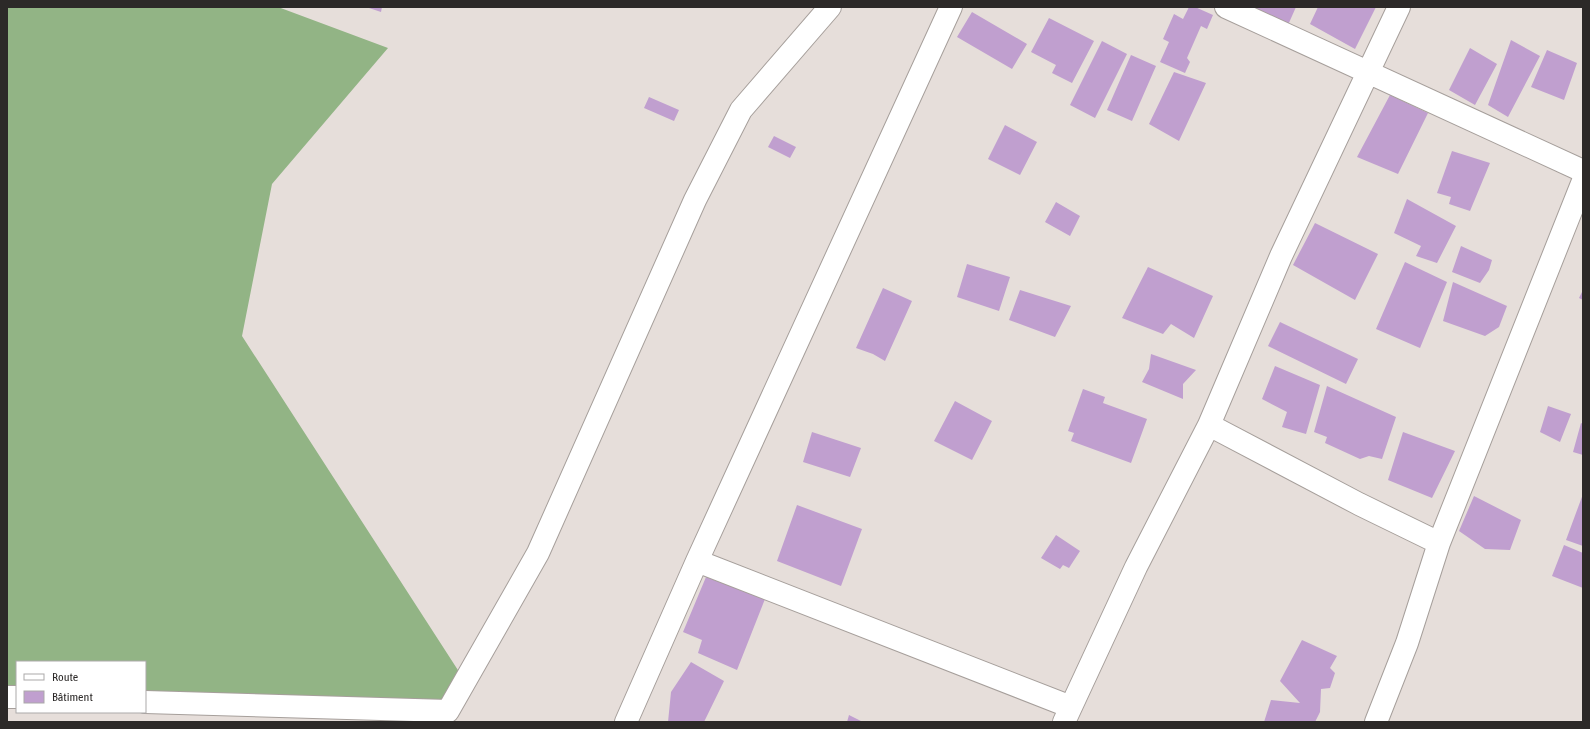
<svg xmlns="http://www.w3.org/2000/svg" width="1590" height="729" font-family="'Asap Condensed',sans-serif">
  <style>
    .forest { fill: #92b485 }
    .building { fill: #c09fcf }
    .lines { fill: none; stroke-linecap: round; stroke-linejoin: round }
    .minor-casing { stroke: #a69f9b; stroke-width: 24 }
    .minor { stroke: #fff; stroke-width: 22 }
  </style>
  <rect width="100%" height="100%" fill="#e6deda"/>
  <path class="forest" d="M7,7H278L388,48L272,184L242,336L465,681L448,711L145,703V662H17V701L7,700Z"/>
  <path class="building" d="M366,7H382L381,12Z
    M1189,7H1195L1213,15L1207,29L1201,26L1187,58L1190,62L1185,73L1160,62L1169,42L1163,39L1174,14L1183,19Z
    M1251,7H1296L1288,25Z
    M1318,7H1376L1355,49L1310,24Z
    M972,12L1027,44L1012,69L957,37Z
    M1049,18L1094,41L1072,83L1052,73L1056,65L1031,52Z
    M1511,40L1540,56L1508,117L1488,105Z
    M1102,41L1127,54L1095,118L1070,105Z
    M1470,48L1497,64L1475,105L1449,90Z
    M1547,50L1577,63L1564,100L1531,87Z
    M1131,55L1156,66L1132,121L1107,110Z
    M1174,72L1206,83L1179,141L1149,124Z
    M1390,95L1428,113L1398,174L1357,157Z
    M649,97L679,110L674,121L644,108Z
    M1005,125L1037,142L1020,175L988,159Z
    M774,136L796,147L790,158L768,147Z
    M1452,151L1490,163L1470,211L1449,204L1451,197L1437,193Z
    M1407,199L1456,226L1437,263L1416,256L1421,246L1394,233Z
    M1056,202L1080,216L1070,236L1045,222Z
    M1315,223L1378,254L1355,300L1293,265Z
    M1461,246L1492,260L1489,270L1480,283L1452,272Z
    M1405,262L1447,282L1420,348L1376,329Z
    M967,264L1010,277L999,311L957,297Z
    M1148,267L1213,296L1194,338L1171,324L1163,334L1122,318Z
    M1453,282L1507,306L1499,327L1485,336L1443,321Z
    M883,288L912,301L885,361L873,354L856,348Z
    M1020,290L1071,306L1055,337L1009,320Z
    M1583,290V300L1579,298Z
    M1280,322L1358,359L1346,384L1268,346Z
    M1151,354L1196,370L1183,384V399L1142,382L1149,369Z
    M1275,366L1320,385L1306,434L1282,427L1287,412L1262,399Z
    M1327,386L1396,417L1382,459L1369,456L1360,459L1325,443L1327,437L1314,432Z
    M1083,389L1105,397L1103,403L1147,419L1131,463L1071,441L1074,433L1068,431Z
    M955,401L992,421L972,460L934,441Z
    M1548,406L1571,414L1560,442L1540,432Z
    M1581,423L1583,424V455L1573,452Z
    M812,432L861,448L850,477L803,462Z
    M1403,432L1455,451L1432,498L1388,480Z
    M1583,494V546L1566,540Z
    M1474,496L1521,520L1510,550L1485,549L1459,531Z
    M797,505L862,529L841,586L777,561Z
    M1056,535L1080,551L1069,568L1063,565L1060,569L1041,558Z
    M1564,545L1583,553V588L1552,576Z
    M706,577L765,599L737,670L698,653L702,640L683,632Z
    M1302,640L1337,656L1330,668L1335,673L1330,688L1321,689L1320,712L1315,722H1264L1271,700L1300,703L1280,681Z
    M691,662L724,681L704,722H668L671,692Z
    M849,715L863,722H847Z"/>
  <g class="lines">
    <g class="minor-casing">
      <path id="minor" d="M1226,7L1583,171
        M1209,425L1359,504L1439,543
        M697,561L1071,707
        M7,697H17
        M145,702L448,711L538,553L695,200L741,110L830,7
        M626,722L697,561L951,7
        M1064,722L1136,567L1209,425L1281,256L1399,7
        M1376,722L1407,643L1439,543L1583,181"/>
    </g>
    <use href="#minor" class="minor"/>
  </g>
  <rect width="1590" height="729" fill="none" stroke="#2c2928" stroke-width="16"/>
  <rect x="16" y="661" width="130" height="52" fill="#ffffff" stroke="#aba9a9"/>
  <rect x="24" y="674" width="20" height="6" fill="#ffffff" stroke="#aba9a9"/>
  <text x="52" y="681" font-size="12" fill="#2c2928">Route</text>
  <rect x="24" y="691" width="20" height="12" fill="#c09fcf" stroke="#aba9a9"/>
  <text x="52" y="701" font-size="12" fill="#2c2928">Bâtiment</text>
</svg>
